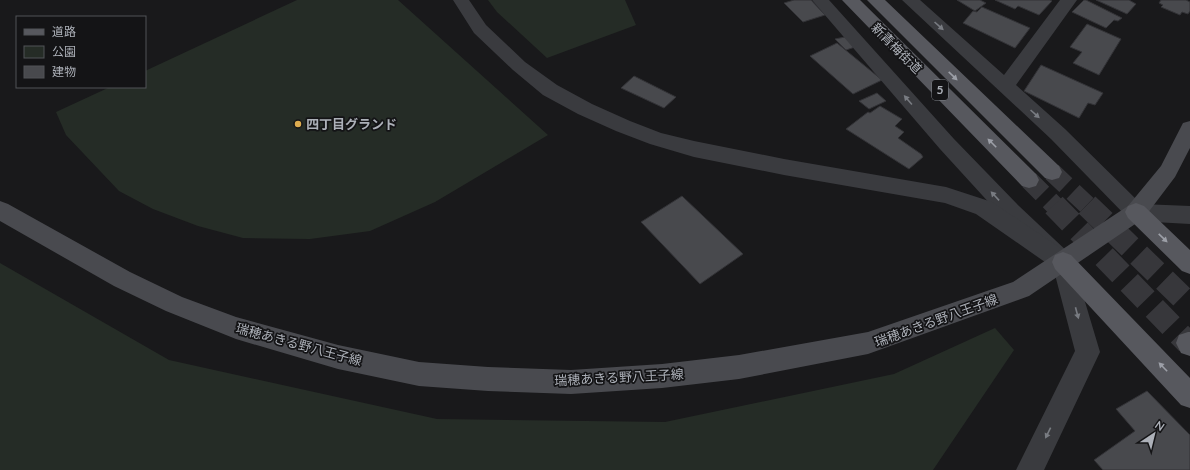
<svg xmlns="http://www.w3.org/2000/svg" width="1190" height="470" font-family="Lato,'Noto Sans JP',sans-serif">
  <style>
    .green { fill: #252c26 }
    .building { fill: #48494d; stroke: #333337 }
    .lines { fill: none; stroke-linecap: round; stroke-linejoin: round }
    .primary-tunnel-far1 { stroke: #37373b; stroke-width: 19; stroke-dasharray: 19 10; stroke-linecap: butt }
    .primary-tunnel { stroke: #37373b; stroke-width: 24; stroke-dasharray: 24 12; stroke-linecap: butt }
    .minor { fill: #3a3b3f; fill-rule: evenodd }
    .tertiary { fill: #3a3b3f; fill-rule: evenodd }
    .secondary { fill: #494a4f; fill-rule: evenodd }
    .primary { fill: #57585e; fill-rule: evenodd }
    .oneway { fill: #797c82 }
    .oneway2 { fill: #9c9fa7 }
    .poi-dot { fill: #ddac4f; stroke: #141416; stroke-width: 1.5 }
    .labels { text-anchor: middle; stroke-width: 3.5; stroke-linejoin: round; paint-order: stroke }
    .shield { fill: #141416; stroke: #7f8288; stroke-width: 1 }
    .shield-label { font-size: 12px; font-weight: bold; fill: #adb1b9 }
    .street-label { font-size: 13px; fill: #adb1b9; stroke: #141416 }
    .poi-label { font-size: 13px; font-weight: bold; fill: #adb1b9; stroke: #141416; text-anchor: start }
  </style>
  <rect width="100%" height="100%" fill="#19191b"/>
  <path class="green" d="M297,0H398L548,135L435,202L370,231L310,239L243,238L198,226L153,209L119,191L66,135L56,112L110,87H145V71Z
    M488,0H625L636,25L547,58L497,12Z
    M0,263L169,360L437,419L665,422L894,374L995,328L1014,350L933,470H0Z"/>
  <path class="building" d="M794,0H811L825,15L803,22L784,3Z
    M957,0H980L986,3L975,11Z
    M995,0H1050L1052,1L1039,15L1018,6L1015,9Z
    M1084,0H1086L1122,18L1118,21L1114,20L1106,28L1072,12Z
    M1096,0H1129L1136,4L1127,14Z
    M1161,0H1186L1190,2V11L1188,14L1182,12L1180,15L1161,7L1163,5L1159,3Z
    M982,7L1030,28L1015,48L963,23L973,11L977,12Z
    M1087,24L1121,39L1099,75L1073,63L1082,52L1070,47Z
    M845,37L855,47L846,50L835,39Z
    M837,43L882,80L853,94L810,56Z
    M1041,65L1103,93L1095,105L1088,103L1079,118L1024,91Z
    M634,76L676,97L664,108L621,88Z
    M877,93L886,101L869,109L859,101Z
    M880,106L902,119L895,126L904,132L898,138L921,154L923,157L909,169L846,129L868,112L870,113Z
    M682,196L743,254L700,284L641,222Z
    M1147,391L1190,435V470H1103L1094,460L1135,431L1116,409Z"/>
  <g class="lines">
    <path class="primary-tunnel-far1" d="M1052,172L1088,206
      M1029,180L1055,206"/>
    <path class="primary-tunnel" d="M1054,205L1188,343
      M1087,205L1190,305"/>
    <path class="minor" d="M812,0H829L954,139L1019,206L1071,255L1100,352L1044,470H1016L1075,351L1053,267L1003,218L940,149Z
      M902,0H920L1004,75L1060,0H1077L1016,85L1065,129L1141,204L1190,206V224L1136,221L1128,218L1051,139Z"/>
    <path class="tertiary" d="M453,0H469L486,25L525,62L557,85L592,104L630,121L661,133L694,141L784,159L946,187L992,202L1071,255L1074,262L1071,269L1063,272L1055,269L976,214L945,203L784,175L694,157L650,144L616,131L578,114L543,95L513,70L474,33Z"/>
    <path class="secondary" d="M1190,121V148L1175,177L1144,218L1029,296L868,354L739,379L662,388L571,394L488,391L419,386L338,369L236,339L166,311L114,286L0,221V201L8,204L130,272L182,297L236,317L338,345L419,362L488,367L571,370L662,364L739,355L868,332L1013,282L1128,206L1161,166L1183,123Z"/>
    <path class="primary" d="M842,0H860L1036,174L1039,180L1036,186L1029,188L1022,186Z
      M867,0H885L1059,166L1062,172L1059,178L1052,180L1045,178Z
      M1136,203L1144,206L1190,250V274L1182,271L1128,218L1125,212L1128,206Z
      M1063,252L1071,255L1190,378V408L1181,405L1055,269L1052,262L1055,255Z
      M1188,332H1190V356L1181,353L1176,343L1179,335Z"/>
  </g>
  <defs><path id="oneway-solid" d="M-6-.8H1V-3.2L6.5 0L1 3.2V.8H-6Z"/></defs>
  <g class="oneway">
    <use href="#oneway-solid" transform="translate(939 26) rotate(42)"/>
    <use href="#oneway-solid" transform="translate(908 100) rotate(-131)"/>
    <use href="#oneway-solid" transform="translate(1035 114) rotate(42)"/>
    <use href="#oneway-solid" transform="translate(995 196) rotate(-133)"/>
    <use href="#oneway-solid" transform="translate(1077 313) rotate(75)"/>
    <use href="#oneway-solid" transform="translate(1048 433) rotate(116)"/>
  </g>
  <g class="oneway2">
    <use href="#oneway-solid" transform="translate(953 76) rotate(44)"/>
    <use href="#oneway-solid" transform="translate(992 143) rotate(-135)"/>
    <use href="#oneway-solid" transform="translate(1163 238) rotate(44)"/>
    <use href="#oneway-solid" transform="translate(1163 367) rotate(-134)"/>
  </g>
  <circle class="poi-dot" cx="298" cy="124" r="4"/>
  <g class="labels">
    <rect class="shield" x="932" y="80" width="16" height="20" rx="3"/>
    <g class="shield-label">
      <text x="940" y="94">5</text>
    </g>
    <g class="street-label">
      <text transform="translate(897 48) rotate(45)" y="5">新青梅街道</text>
      <text transform="translate(936 320) rotate(-20)" y="5">瑞穂あきる野八王子線</text>
      <text transform="translate(299 344) rotate(15)" y="5">瑞穂あきる野八王子線</text>
      <text transform="translate(619 377) rotate(-3)" y="5">瑞穂あきる野八王子線</text>
    </g>
    <g class="poi-label">
      <text x="306" y="129">四丁目グランド</text>
    </g>
  </g>
  <rect x="16" y="16" width="130" height="72" fill="#141416" stroke="#515357"/>
  <rect x="24" y="29" width="20" height="6" fill="#57585e" stroke="#515357"/>
  <text x="52" y="36" font-size="12" fill="#adb1b9">道路</text>
  <rect x="24" y="46" width="20" height="12" fill="#252c26" stroke="#515357"/>
  <text x="52" y="56" font-size="12" fill="#adb1b9">公園</text>
  <rect x="24" y="66" width="20" height="12" fill="#48494d" stroke="#515357"/>
  <text x="52" y="76" font-size="12" fill="#adb1b9">建物</text>
  <g transform="translate(1154 434) rotate(35)" stroke="#141416" stroke-width="3" paint-order="stroke">
  <path d="M0-3L7 15L0 10L-7 15Z" fill="#adb1b9"/>
  <text y="-6" font-size="11" font-weight="bold" text-anchor="middle" fill="#adb1b9">N</text>
  </g>
</svg>
